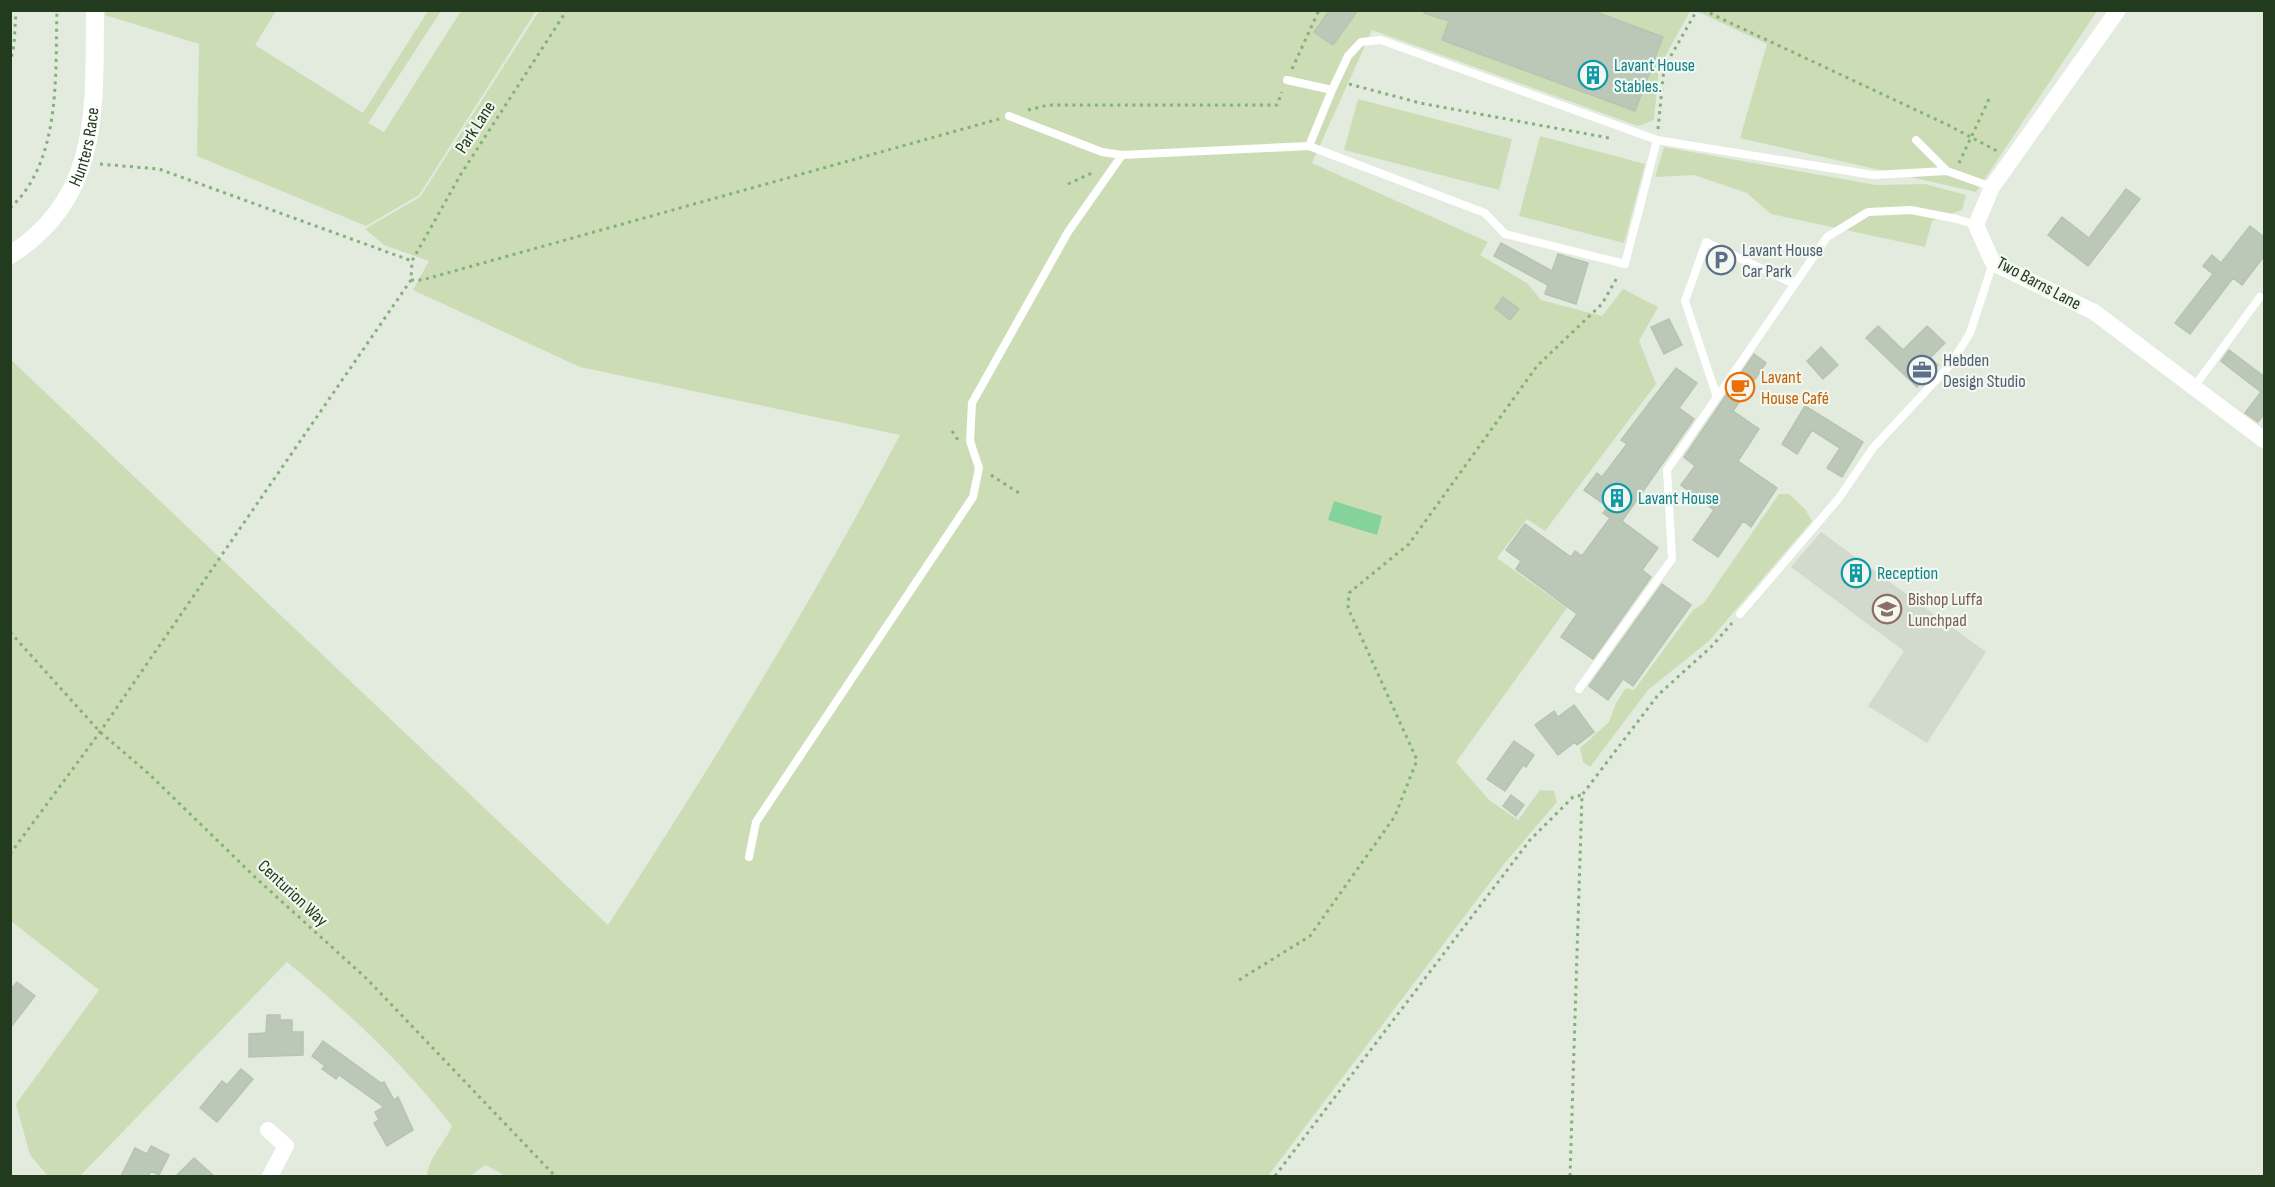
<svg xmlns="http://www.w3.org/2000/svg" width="2275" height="1187" font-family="'Sofia Sans Condensed',sans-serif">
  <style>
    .built { fill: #d1dacd }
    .green { fill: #ccddb6 }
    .water { fill: #84d39d }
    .building { fill: #bbc8b7; stroke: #b6c4b1; stroke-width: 1.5 }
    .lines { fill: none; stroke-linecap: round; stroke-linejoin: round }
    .path { stroke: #85b07e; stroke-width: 3; stroke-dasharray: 3 4.5; stroke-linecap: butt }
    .service { stroke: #fff; stroke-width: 8 }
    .minor { stroke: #fff; stroke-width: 16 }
    .tertiary { stroke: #fff; stroke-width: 18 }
    .labels { text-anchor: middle; stroke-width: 4.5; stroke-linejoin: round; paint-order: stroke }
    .culture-label { font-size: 18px; fill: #0d838f; stroke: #f2f7ef; text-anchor: start }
    .street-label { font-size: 18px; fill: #223b1f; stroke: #f2f7ef }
    .service-label { font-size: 18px; fill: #4e5e75; stroke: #f2f7ef; text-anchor: start }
    .food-label { font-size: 18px; fill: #c56008; stroke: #f2f7ef; text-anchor: start }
    .education-label { font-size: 18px; fill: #785e54; stroke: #f2f7ef; text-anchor: start }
  </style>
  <rect width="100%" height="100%" fill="#e2ebde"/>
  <path class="built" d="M1821,532L1986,652L1927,743L1868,706L1904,651L1791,567Z"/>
  <path class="green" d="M105,11H276L255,45L363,113L428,11H441L368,123L384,132L461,11H536L419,195L366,226L197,156L199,44L105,15Z
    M539,11H1690L1659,68L1654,120L1638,126L1372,30L1312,163L1488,242L1480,255L1527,283L1541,300L1602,316L1623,289L1658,307L1639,341L1656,384L1545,531L1527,519L1497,558L1567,608L1456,762L1489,800L1518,820L1540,790L1554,791L1557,802L1504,864L1268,1176H506L485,1165L470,1176H427C428,1158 445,1143 452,1126C404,1064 348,1012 287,962L80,1176H48L30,1155L16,1104L99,990L11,921L10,359L608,925C712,765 812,603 900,435L580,367L413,290L429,261L384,245L365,229L420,197Z
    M1696,11H2097L1976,192L1740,138L1767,44Z
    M1358,99L1512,139L1499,190L1344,150Z
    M1540,136L1645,164L1624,243L1519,216Z
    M1664,147L1876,185L1925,184L1966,195L1962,210L1932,221L1925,247L1771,214L1747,193L1694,175L1655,177Z
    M1779,494H1789L1805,509L1812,521L1709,641L1648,690L1590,767L1583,762L1580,748L1609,722L1616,703L1626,688L1634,690L1693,610L1703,604Z"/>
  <path class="water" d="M1334,501L1382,516L1377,535L1328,520Z"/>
  <path class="building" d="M1330,10H1358L1333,45L1314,32Z
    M1424,10H1591L1663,37L1635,111L1442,40L1449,21L1424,13Z
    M2126,189L2140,199L2088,266L2048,235L2062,217L2089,238Z
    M2250,226L2265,238V255L2242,285L2233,278L2190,334L2175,323L2213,274L2203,266L2212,255L2221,263Z
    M1501,243L1552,271L1558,254L1588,263L1576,304L1545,294L1548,285L1494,256Z
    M1503,297L1519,309L1510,320L1495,308Z
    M1669,319L1682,345L1664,354L1651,327Z
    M1878,326L1903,350L1927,326L1945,343L1930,358L1938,365L1917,387L1866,338Z
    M1821,347L1838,365L1823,379L1807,361Z
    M2229,350L2265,377V413L2258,422L2245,413L2261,392L2221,361Z
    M1754,354L1766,363L1733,411L1759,429L1738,461L1777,488L1751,527L1743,521L1718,557L1693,540L1714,510L1681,485L1695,466L1684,457Z
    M1676,368L1697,383L1679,408L1694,419L1622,521L1658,548L1642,570L1651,577L1593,659L1561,637L1577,614L1516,569L1521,561L1506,550L1525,524L1571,557L1575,551L1582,556L1610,518L1603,513L1608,507L1584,490L1597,473L1602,477L1627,444L1621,440Z
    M1805,406L1863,442L1842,477L1827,468L1840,448L1812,430L1797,454L1782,444Z
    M1662,584L1691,605L1633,686L1623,679L1608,700L1589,686Z
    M1574,705L1594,732L1577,745L1575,742L1558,755L1535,725L1554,711L1558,717Z
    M1514,741L1534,755L1526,767L1523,765L1505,791L1487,779Z
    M1511,795L1524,805L1516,816L1503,806Z
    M17,982L35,996L10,1028V990Z
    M267,1015H280V1020H292V1032H303V1055L249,1057V1034L266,1033Z
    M323,1041L381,1083L384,1082L394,1100L398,1097L413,1130L387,1146L374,1123L379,1120L375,1112L384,1107L339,1075L336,1079L322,1069L325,1066L312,1056Z
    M241,1069L253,1079L217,1122L200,1108L222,1081L227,1085Z
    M151,1146L169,1155L159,1175L151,1171L148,1176H121L135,1148L147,1154Z
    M194,1158L214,1176H176Z"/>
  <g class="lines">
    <path class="path" d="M1703,10L1948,125L1999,152
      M10,64L14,45L16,10
      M1292,69L1319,10
      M1349,84L1420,103L1609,138
      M1028,110L1048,105H1277L1282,92
      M1658,129L1664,68L1697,10
      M1959,163L1990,97
      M100,164L159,169L412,261
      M1068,184L1094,172
      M10,208C62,161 55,73 57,10
      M411,280H422L999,119
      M952,431L958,440
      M991,475L1022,495
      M10,632L100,732L148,773L257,879L367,979L555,1176
      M10,854L100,732L411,280L412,261L461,174L567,10
      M1239,980L1310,936L1395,816L1417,760L1348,608L1349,593L1409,544L1537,366L1602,304L1618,276
      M1275,1176L1530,840L1573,797L1582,795
      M1570,1176L1582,795L1658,695L1712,646L1732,623"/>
    <path class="service" d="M1287,80L1332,90L1348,56L1361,42L1381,40L1657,140L1873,175L1947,171L1992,187
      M1332,90L1309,146L1485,213L1505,234L1625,264L1657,140
      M1009,116L1102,152L1122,155L1309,146
      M1916,140L1947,171
      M2194,387L2260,297
      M1717,397L1685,301L1706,242L1794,284
      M1740,614L1839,498L1873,448L1951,364L1970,333L1993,263
      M1579,689L1672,559L1667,470L1827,237L1868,212L1911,210L1957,219L1976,225
      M749,857L756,822L973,497L979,468L970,441L972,403L1068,232L1122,155"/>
    <path class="minor" d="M2118,10L1992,187L1976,225L1993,263L2094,312L2264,440
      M268,1130L286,1146L270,1176"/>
    <path class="tertiary" id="s1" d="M10,255C102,198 94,105 95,10"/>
  </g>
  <defs>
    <g id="building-ring" transform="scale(1.5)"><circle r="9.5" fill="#f2f7ef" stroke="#0f9aa8" stroke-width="1.5"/><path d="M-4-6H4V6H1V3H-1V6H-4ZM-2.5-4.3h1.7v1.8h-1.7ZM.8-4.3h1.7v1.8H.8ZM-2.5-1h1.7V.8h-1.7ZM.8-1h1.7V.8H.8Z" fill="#0f9aa8"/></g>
    <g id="parking-ring" transform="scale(1.5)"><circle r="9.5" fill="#f2f7ef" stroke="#5c6f8a" stroke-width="1.5"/><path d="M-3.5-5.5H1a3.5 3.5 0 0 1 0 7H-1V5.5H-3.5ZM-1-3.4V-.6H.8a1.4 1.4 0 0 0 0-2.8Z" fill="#5c6f8a"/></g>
    <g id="office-ring" transform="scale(1.5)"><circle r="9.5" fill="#f2f7ef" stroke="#5c6f8a" stroke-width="1.5"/><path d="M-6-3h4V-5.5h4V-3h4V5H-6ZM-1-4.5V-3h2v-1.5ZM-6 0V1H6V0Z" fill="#5c6f8a"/></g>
    <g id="cafe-ring" transform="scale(1.5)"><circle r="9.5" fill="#f2f7ef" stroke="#e8710a" stroke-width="1.5"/><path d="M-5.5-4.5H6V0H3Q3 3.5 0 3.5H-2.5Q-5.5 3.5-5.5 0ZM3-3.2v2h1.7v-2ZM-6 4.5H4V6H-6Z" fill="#e8710a"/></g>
    <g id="school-ring" transform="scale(1.5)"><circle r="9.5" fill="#f2f7ef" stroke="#8d6e63" stroke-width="1.5"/><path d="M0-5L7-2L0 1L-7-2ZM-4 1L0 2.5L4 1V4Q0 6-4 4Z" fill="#8d6e63"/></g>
  </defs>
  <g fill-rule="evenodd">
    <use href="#building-ring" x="1593" y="75"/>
    <use href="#parking-ring" x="1721" y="260"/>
    <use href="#office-ring" x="1922" y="370"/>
    <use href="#cafe-ring" x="1740" y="387"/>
    <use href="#building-ring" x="1617" y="498"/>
    <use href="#building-ring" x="1856" y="573"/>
    <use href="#school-ring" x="1887" y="609"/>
  </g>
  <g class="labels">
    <g class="culture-label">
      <text x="1614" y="71">Lavant House<tspan x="1614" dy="21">Stables.</tspan></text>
      <text x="1638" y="504">Lavant House</text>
      <text x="1877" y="579">Reception</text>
    </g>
    <g class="street-label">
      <text transform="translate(475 127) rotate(-57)" y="6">Park Lane</text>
      <text dy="6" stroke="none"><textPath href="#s1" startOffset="136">Hunters Race</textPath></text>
      <text transform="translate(2039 283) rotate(28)" y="6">Two Barns Lane</text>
      <text transform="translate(293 893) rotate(43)" y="6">Centurion Way</text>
    </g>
    <g class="service-label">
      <text x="1742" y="256">Lavant House<tspan x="1742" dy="21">Car Park</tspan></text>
      <text x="1943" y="366">Hebden<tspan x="1943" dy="21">Design Studio</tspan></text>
    </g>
    <g class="food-label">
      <text x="1761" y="383">Lavant<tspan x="1761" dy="21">House Café</tspan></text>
    </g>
    <g class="education-label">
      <text x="1908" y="605">Bishop Luffa<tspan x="1908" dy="21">Lunchpad</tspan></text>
    </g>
  </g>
  <rect width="2275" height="1187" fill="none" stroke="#223b1f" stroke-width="24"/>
</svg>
